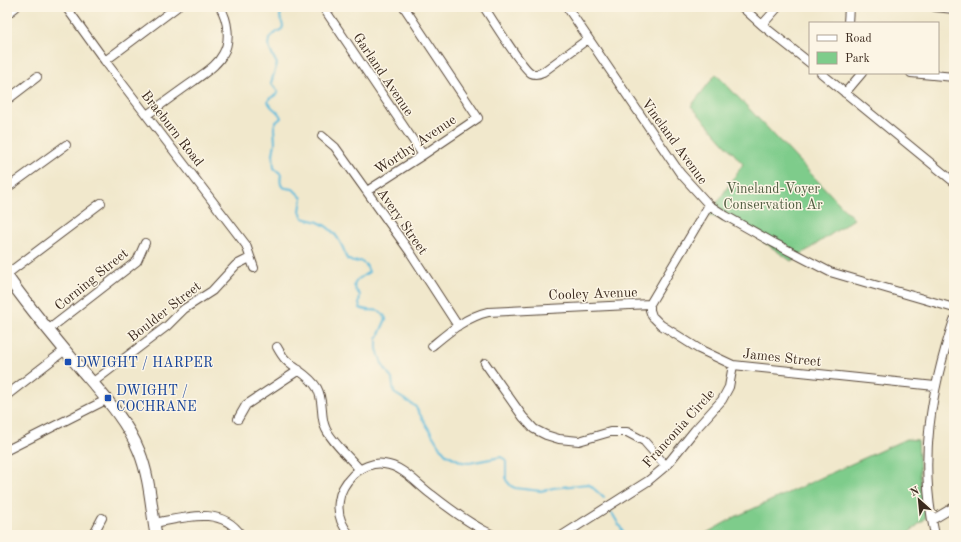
<svg xmlns="http://www.w3.org/2000/svg" width="961" height="542" font-family="'Old Standard TT',serif">
  <style>
    .green { fill: #7ecc8b; stroke: #5c7b54 }
    .lines { fill: none; stroke-linecap: round; stroke-linejoin: round }
    .stream { stroke: #5ebbdc; stroke-width: 2 }
    .minor-casing { stroke: #564638; stroke-width: 10 }
    .major-casing { stroke: #564638; stroke-width: 13 }
    .minor { stroke: #fff; stroke-width: 8 }
    .major { stroke: #fff; stroke-width: 11 }
    .transit-dot { fill: #1a4fb4; stroke: #fcf5e5; stroke-width: 1.5 }
    .labels { text-anchor: middle; stroke-width: 3; stroke-linejoin: round; paint-order: stroke }
    .street-label { font-size: 14px; fill: #3b2a1e; stroke: #fcf5e5 }
    .park-label { font-size: 14px; fill: #4f5b3f; stroke: #fcf5e5 }
    .transit-label { font-size: 14px; fill: #164399; stroke: #fcf5e5; text-anchor: start }
  </style>
  <rect width="100%" height="100%" fill="#fcf5e5"/>
  <filter id="ink" filterUnits="userSpaceOnUse"><feTurbulence type="fractalNoise" baseFrequency=".025" numOctaves="2"/><feDisplacementMap in="SourceGraphic" scale="8" xChannelSelector="R" yChannelSelector="G"/><feConvolveMatrix kernelMatrix="1 2 1 2 8 2 1 2 1" color-interpolation-filters="sRGB"/></filter>
  <filter id="wash" filterUnits="userSpaceOnUse"><feTurbulence type="fractalNoise" baseFrequency=".012" numOctaves="4" result="noise"/><feDisplacementMap in="SourceGraphic" scale="16" xChannelSelector="R" yChannelSelector="G"/><feGaussianBlur stdDeviation="0.9" result="paint"/><feColorMatrix in="noise" values="0 0 0 0 0 0 0 0 0 0 0 0 0 0 0 0 0 1.4 0 .05"/><feComposite in="paint" operator="in"/></filter>
  <g filter="url(#wash)">
    <rect width="100%" height="100%" fill="#f1e8cc"/>
    <path class="green" d="M716,74L854,219L791,261L747,230L709,215L743,164L691,106Z
      M906,439L918,440L921,491L926,518L906,535H703L735,517Z"/>
    <g class="lines">
      <path class="stream" d="M282,7L280,17L283,26L282,29L271,36C266,48 272,53 277,64L271,83L278,92C276,97 270,96 268,101C270,109 279,110 281,118L275,123L274,128L275,143L273,154L274,168L281,174C279,187 281,188 293,189L302,198L300,211L303,218C308,220 313,220 318,222C335,229 342,243 347,259L353,262L360,261L366,265L369,272L357,280L354,285L356,290L360,295L359,303L360,308C371,314 379,304 386,319L377,339V349L382,364L392,379L394,393L415,406L439,446L446,454L462,462L469,463L501,457L506,460V480L511,486L515,488L541,491L553,488L587,484L591,486L604,498
        M612,513L622,530L626,535"/>
    </g>
  </g>
  <g filter="url(#ink)">
    <g class="lines">
      <g class="minor-casing">
        <path id="minor" d="M66,7L105,61L246,245L254,268
          M323,7L423,155
          M484,7C491,18 523,69 531,73C535,75 539,74 543,72L588,39
          M567,7L680,173L709,205L726,216L772,242L830,272L954,308
          M742,7L762,25L810,63
          M935,7L954,9
          M7,14L16,7
          M848,23L849,7
          M762,25L778,7
          M105,61L177,7
          M821,73L954,182
          M911,73L954,77
          M845,93L862,73
          M7,100L37,77
          M147,115C162,104 178,92 194,81C204,73 217,66 223,54C231,41 228,20 220,7
          M322,136L335,147L410,252L458,326
          M7,188L66,145
          M367,191L423,155L478,118L404,7
          M7,274L101,203
          M650,304V310L652,316L661,325L699,349L733,365L935,386
          M48,330L137,261L145,243
          M432,346C449,332 466,317 488,312L650,304L709,205
          M277,347C280,352 283,358 288,362C298,371 310,376 317,388C324,400 320,415 325,427C329,439 351,459 360,470
          M485,363L523,417L534,429L546,435L559,439L579,441L610,432H627L644,441L666,466
          M92,383L167,326L184,309L212,291L236,265L250,258
          M7,395L65,350
          M238,419L246,405L299,370
          M7,450L106,400
          M932,520L954,507
          M154,523C184,518 221,505 241,535
          M93,535L102,518
          M350,535C341,525 337,514 339,501C340,491 346,482 353,475C360,468 373,462 384,464C403,466 417,484 432,495C451,510 471,525 493,535
          M563,535L648,481L666,466L695,430L722,400L729,387L733,365
          M935,535C918,461 931,390 954,320"/>
      </g>
      <g class="major-casing">
        <path id="major" d="M7,276C29,308 54,337 79,367C101,393 126,419 139,451C150,478 151,507 156,535"/>
      </g>
      <use href="#minor" class="minor"/>
      <use href="#major" class="major"/>
    </g>
  </g>
  <g class="transit-dot">
    <rect x="64" y="358" width="8" height="8" rx="2"/>
    <rect x="104" y="394" width="8" height="8" rx="2"/>
  </g>
  <g class="labels">
    <g class="street-label">
      <text transform="translate(384 74) rotate(56)" y="5">Garland Avenue</text>
      <text transform="translate(173 128) rotate(52)" y="5">Braeburn Road</text>
      <text transform="translate(675 141) rotate(54)" y="5">Vineland Avenue</text>
      <text transform="translate(415 144) rotate(-34)" y="5">Worthy Avenue</text>
      <text transform="translate(403 221) rotate(55)" y="5">Avery Street</text>
      <text transform="translate(91 279) rotate(-39)" y="5">Corning Street</text>
      <text transform="translate(593 293) rotate(-2)" y="5">Cooley Avenue</text>
      <text transform="translate(164 311) rotate(-38)" y="5">Boulder Street</text>
      <text transform="translate(782 357) rotate(6)" y="5">James Street</text>
      <text transform="translate(678 428) rotate(-48)" y="5">Franconia Circle</text>
    </g>
    <g class="park-label">
      <text x="773" y="193">Vineland-Voyer<tspan x="773" dy="16">Conservation Ar</tspan></text>
    </g>
    <g class="transit-label">
      <text x="76" y="367">DWIGHT / HARPER</text>
      <text x="116" y="395">DWIGHT /<tspan x="116" dy="16">COCHRANE</tspan></text>
    </g>
  </g>
  <rect width="961" height="542" fill="none" stroke="#fcf5e5" stroke-width="24"/>
  <rect x="809" y="22" width="130" height="52" fill="#fcf5e5" stroke="#afa495"/>
  <rect x="817" y="35" width="20" height="6" fill="#ffffff" stroke="#afa495"/>
  <text x="845" y="42" font-size="12" fill="#3b2a1e">Road</text>
  <rect x="817" y="52" width="20" height="12" fill="#7ecc8b" stroke="#afa495"/>
  <text x="845" y="62" font-size="12" fill="#3b2a1e">Park</text>
  <g transform="translate(919 500) rotate(333)" stroke="#fcf5e5" stroke-width="3" paint-order="stroke">
  <path d="M0-3L7 15L0 10L-7 15Z" fill="#3b2a1e"/>
  <text y="-6" font-size="11" font-weight="bold" text-anchor="middle" fill="#3b2a1e">N</text>
  </g>
</svg>
